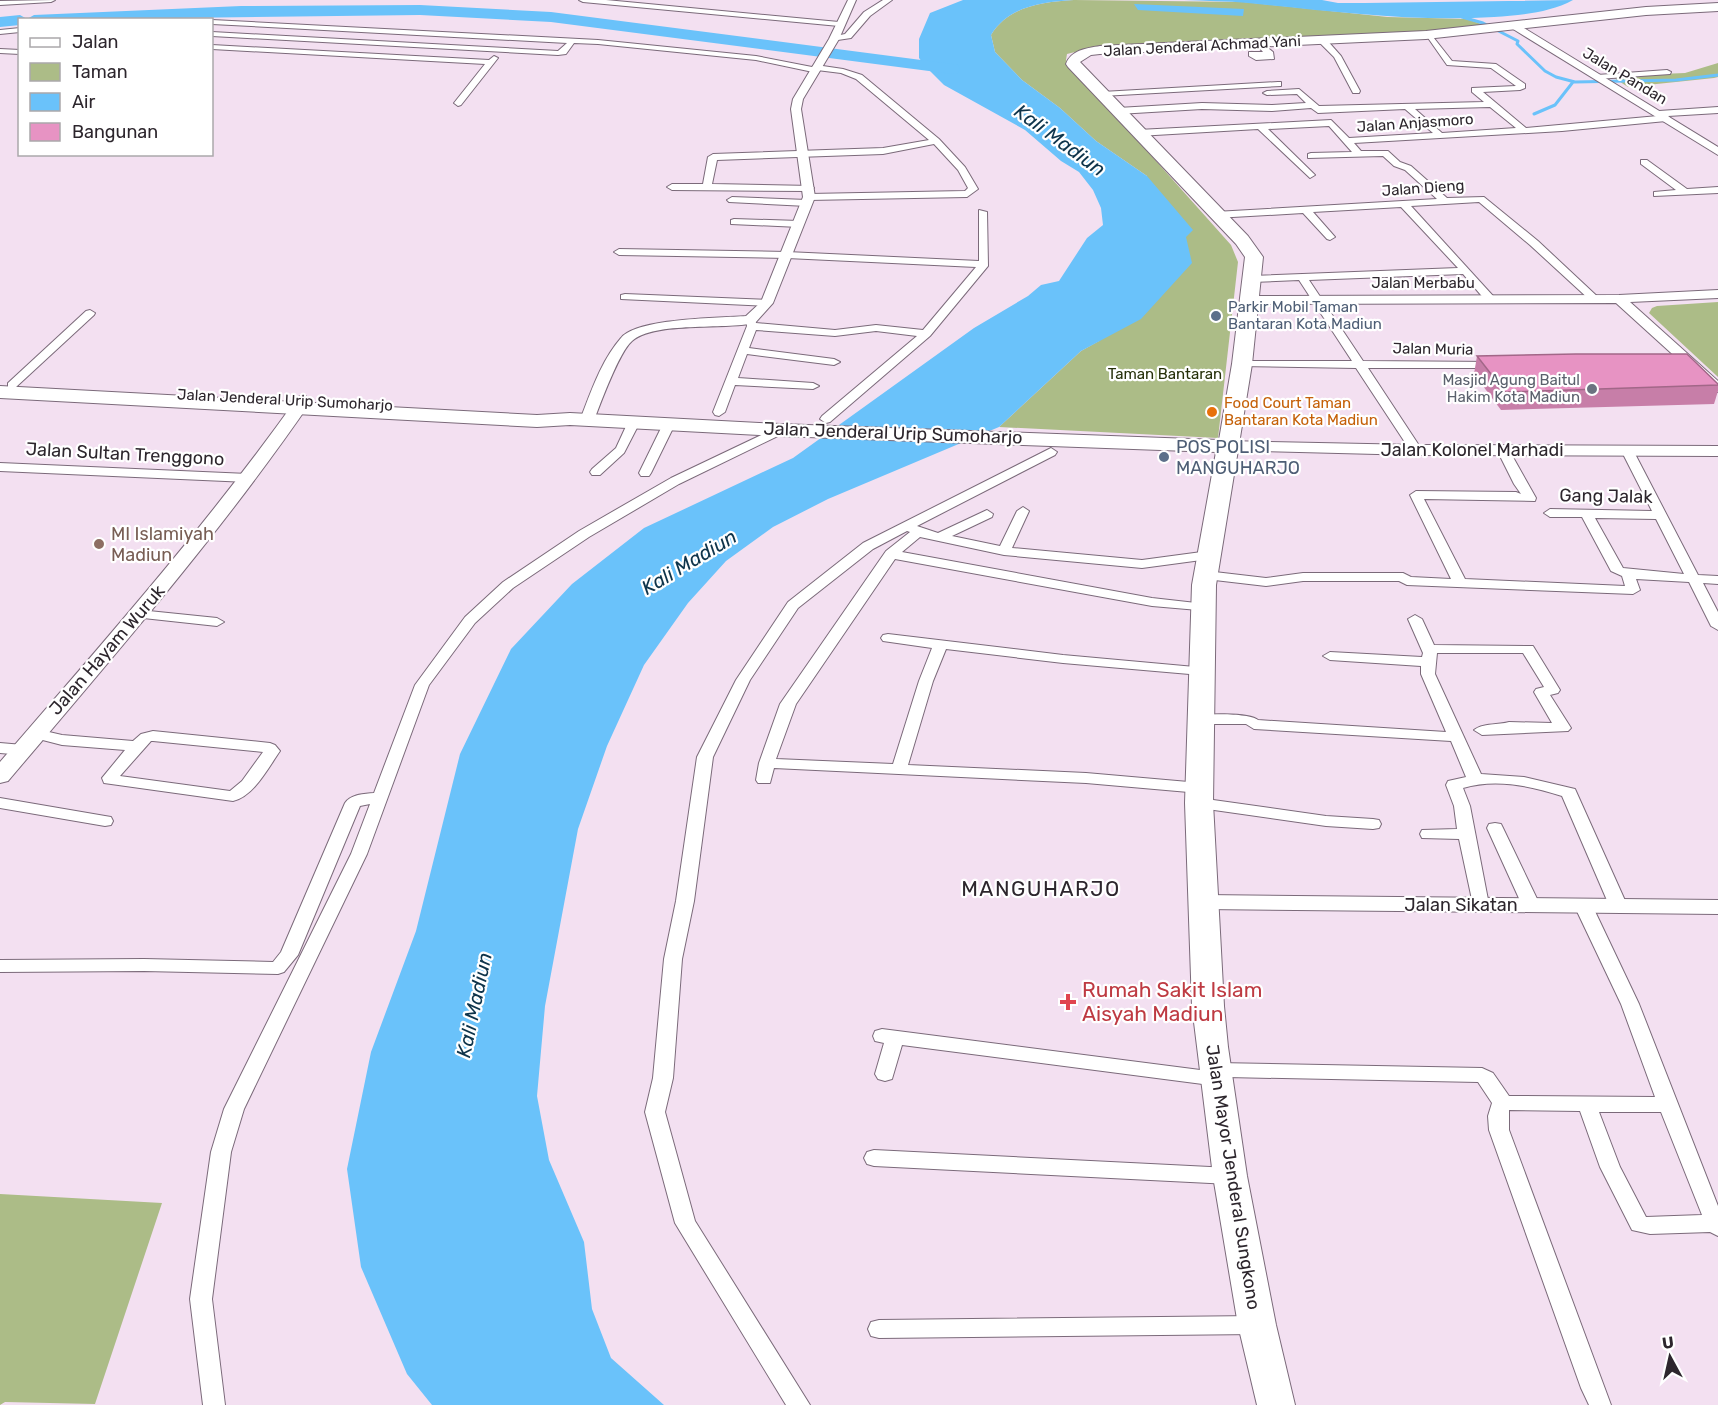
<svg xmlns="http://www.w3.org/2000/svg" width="1718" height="1405" font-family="Rubik,sans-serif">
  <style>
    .green { fill: #acbc87 }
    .water { fill: #6ac2fa }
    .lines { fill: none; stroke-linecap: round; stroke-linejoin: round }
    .stream { stroke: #6ac2fa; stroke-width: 3 }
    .river { fill: #6ac2fa; fill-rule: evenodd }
    .minor-casing { stroke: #7b6a7a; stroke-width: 2 }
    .tertiary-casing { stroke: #7b6a7a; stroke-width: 2 }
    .secondary-casing { stroke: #7b6a7a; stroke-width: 2 }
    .trunk-casing { stroke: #7b6a7a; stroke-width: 2 }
    .minor { fill: #fff; fill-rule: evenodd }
    .tertiary { fill: #fff; fill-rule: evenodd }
    .secondary { fill: #fff; fill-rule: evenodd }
    .trunk { fill: #fff; fill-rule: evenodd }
    .wall { fill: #c77ea8 }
    .building { fill: #e793c3; stroke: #a26788; stroke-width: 1.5 }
    .service-dot { fill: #5c6f8a; stroke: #fff; stroke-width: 2 }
    .worship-dot { fill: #6b7280; stroke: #fff; stroke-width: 2 }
    .food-dot { fill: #e8710a; stroke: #fff; stroke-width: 2 }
    .education-dot { fill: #8d6e63; stroke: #fff; stroke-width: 2 }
    .health-dot { fill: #e0444e; stroke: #fff; stroke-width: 2 }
    .labels { text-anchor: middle; stroke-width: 4.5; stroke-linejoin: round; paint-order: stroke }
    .far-street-label { font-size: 15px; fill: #2d262d; stroke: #fff }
    .far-service-label { font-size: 15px; fill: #4e5e75; stroke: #fff; text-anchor: start }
    .far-park-label { font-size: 15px; fill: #26300a; stroke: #fff }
    .far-worship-label { font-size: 15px; fill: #5b616d; stroke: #fff; text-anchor: end }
    .far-food-label { font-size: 15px; fill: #c56008; stroke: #fff; text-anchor: start }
    .street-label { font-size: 18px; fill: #2d262d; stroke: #fff }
    .service-label { font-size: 18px; fill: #4e5e75; stroke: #fff; text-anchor: start }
    .education-label { font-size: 18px; fill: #785e54; stroke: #fff; text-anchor: start }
    .water-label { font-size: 20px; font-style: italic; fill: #0e344b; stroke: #fff }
    .quarter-label { font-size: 21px; letter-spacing: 1.5px; fill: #2d262d; stroke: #fff }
    .near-health-label { font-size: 21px; fill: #be3a42; stroke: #fff; text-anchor: start }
  </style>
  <rect width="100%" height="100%" fill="#f3e0f1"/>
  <path class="green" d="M1074,0L1244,2L1388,17L1467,19L1490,27L1435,33L1091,48L1067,54L1066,60L1231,245L1238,262L1218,438L999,427L1081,351L1099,341L1147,176L1096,141L1060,108L1022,80L995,52L991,35C1009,6 1042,2 1074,0Z
    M1718,63V77L1714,78L1628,87L1611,76L1685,73Z
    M1718,302V377L1649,313L1652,308L1657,306Z
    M0,1194L162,1203L95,1404L5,1402L0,1405Z"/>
  <path class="water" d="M963,0H1074C1042,2 1009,6 991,35L995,52L1022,80L1060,108L1096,141L1147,176L1193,230L1186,237L1192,263L1141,319L1081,351L999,427L828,499L773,527L726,561L688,603L644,665L607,746L578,829L545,1006L537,1096L549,1160L584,1242L592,1309L611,1358L664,1405H432L407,1374L361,1267L347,1169L371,1052L416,931L460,754L511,649L572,584L644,528L793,458L974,328L1028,296L1041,285L1059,281L1087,238L1103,225L1101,208L1093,190L1079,172L1061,161L1025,130L944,85L925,66L919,58V39L930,13Z
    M1184,0H1322L1338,3H1365L1573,0C1549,13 1521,15 1494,17C1411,22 1330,11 1248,3C1227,1 1205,1 1184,0Z
    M1134,4L1244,9L1243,16L1138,10Z"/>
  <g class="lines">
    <path class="stream" d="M1462,17L1483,23L1518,41L1517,44L1545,71L1556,77L1575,82L1676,80L1718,75
      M1534,114L1555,105L1573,82"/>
    <path class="river" d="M420,5L551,12L952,64L958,65L960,69L958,73L952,74L551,22L420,15L20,20V25L0,27V17L20,15L27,19L34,15L241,6Z"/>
    <g class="minor-casing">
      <path id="minor" d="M55,0L51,2L0,5V1Z
        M579,0H606L839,22L843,24L839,26L583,2Z
        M883,0H892L870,16L851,38L831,41V37L845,34L864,12Z
        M212,20L598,40L756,56L812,67L816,65L843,69L862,75L939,139L965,167L978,189L967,197L809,200L804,197L809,194L965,191L968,188L958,170L934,144L883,154L717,160L712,184L812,186L814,188L809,191L672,190L667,187L672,184H703L708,157L713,154L883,148L929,140L856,79L841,73L817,70L813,72L756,60L598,44L574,43L566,54L558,55L212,36V32L558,51L567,43L212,24Z
        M20,28V32L0,34V30Z
        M1430,33L1452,61L1496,64L1525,84V88L1520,90L1483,92L1526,128L1658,116L1655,114L1659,111L1718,107V113L1668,116L1670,118L1666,121L1562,131L1354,143L1361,151H1388L1400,162L1411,166L1447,198L1484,197L1538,241L1600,299L1599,301H1591L1530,245L1479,202L1411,206L1494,297V301H1486L1463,274L1309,280L1363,361L1494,362L1500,365L1494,368H1368L1422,450L1416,454L1412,453L1356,368L1238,366V362L1242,361H1352L1299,280L1252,282L1247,279L1252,276L1458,268L1401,207L1313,212L1335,237L1330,240L1327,239L1303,213L1215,218L1210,215L1215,212L1437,199L1405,170L1394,166L1383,156L1308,158V154L1311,153L1352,152L1329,126L1268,129L1313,173L1315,175L1310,178L1258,129L1138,136L1134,133L1138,130L1331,120L1349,138L1433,133L1405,109L1318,113L1311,108L1272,111L1202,109L1118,114L1114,111L1118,108L1202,103L1272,105L1306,103L1297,94L1267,95L1263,93L1267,91L1299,89L1319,106L1484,102L1472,92V88L1516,86L1491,68L1447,65L1426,35ZM1490,107L1516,128L1442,133L1415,109Z
        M1319,38H1325L1341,56L1360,91L1359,93H1353L1334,57L1319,42Z
        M1259,41L1273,52L1274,59L1256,60L1249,56V52H1263L1255,43Z
        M212,45L489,60L494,56L498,58L461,105L458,106L454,103L485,64L212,49Z
        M0,49L20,50V54L0,53Z
        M1667,70L1671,72L1670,74L1597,79L1593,77L1597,75Z
        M1278,82H1281V86L1102,96L1098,94L1102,92Z
        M1641,160H1647L1687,189L1718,187V193L1654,196V192L1676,190L1641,164Z
        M732,197L807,200L812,203L807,206L729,202L727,200Z
        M979,210L987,212L988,266L930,336L830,422L826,423L820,419L822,416L917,336L876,331L835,336L756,330L749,348L834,359L840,362L834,365L747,354L738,378L813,383L819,386L813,389L735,385L725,412L719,416L715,415L713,412L747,326L746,318H754L756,323L835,330L876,325L923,330L976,267L787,258L619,255L614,252L619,249L787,252L979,261Z
        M734,219L799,221L804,224L799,227L731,224V220Z
        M625,294L767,300L772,303L767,306L621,299V295Z
        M90,310L95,313L94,315L16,387H8V383L86,311Z
        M634,418L640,422L624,453L600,475H592L590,472L592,469L616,448L628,422Z
        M669,420L675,424L651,473L649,476H641L639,473L663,424Z
        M780,426L784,427V433L679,484L589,537L513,588L475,623L429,685L367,854L244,1109L231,1152L212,1299L225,1405H203L190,1299L211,1152L224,1109L351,854L370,804L360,806L298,955L284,972L278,974L144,971L0,972V960L144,959L273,962L281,952L345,803C351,794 364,794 374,793L415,685L465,617L503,582L579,531L671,478Z
        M1503,446L1509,450L1536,498L1535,501L1424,499L1465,579L1625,586L1622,576L1611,571L1582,517H1550L1544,513L1550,509L1652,511L1621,450L1627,446L1633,450L1698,575L1718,576V584L1703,583L1718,612V630L1711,626L1689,582L1636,579L1640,590L1633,594L1407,585L1399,581H1303L1266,586L1206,579L1199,575L1206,571L1266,578L1303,573H1403L1411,577L1451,579L1410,495L1416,491L1516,492L1521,494L1514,484L1497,450ZM1595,518L1656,519L1684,574L1623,568Z
        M1051,448L1057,452L1055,455L917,526L938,533L987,510L993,514L992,517L952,536L1000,546L1017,511L1023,507L1029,511L1012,548L1142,560L1209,551L1216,555L1209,559L1142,568L1004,555L920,537L902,552L1152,598L1205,604L1212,608L1210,611L1152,606L895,559L796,704L776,759L893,764L919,681L932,648L883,641L881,638L883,635L888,634L1063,655L1206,668L1208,671L1206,674L1201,675L1063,663L946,649L933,681L908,765L1086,773L1200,783L1208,788L1206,792L1200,793L1086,783L774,768L770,783H758L756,780L759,763L780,704L886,551L910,532L907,531L873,549L798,608L750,680L713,757L694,901L682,959L673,1078L665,1112L695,1221L810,1405H786L675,1223L645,1112L653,1078L664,959L676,901L697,757L736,680L788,602L863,543Z
        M0,463L248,474L254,478L248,482L0,471Z
        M139,610L217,618L224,622L217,626L134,617L132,614L134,611Z
        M1415,615L1422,619L1434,645L1533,646L1560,690L1558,693L1550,695L1571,728L1568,731L1482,735L1474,730C1482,723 1499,725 1509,722L1552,723L1534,692L1536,689L1544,687L1523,653H1437L1435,674L1481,774L1524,777L1575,789L1627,905L1624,909H1612L1609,905L1562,796C1530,786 1496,778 1463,788L1470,806L1489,905L1486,909H1474L1459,839L1422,838L1420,834L1422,830L1457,829L1454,806L1446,785L1448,781L1466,777L1451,741L1254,729L1246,724H1200L1192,719C1199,712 1250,713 1258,720L1446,732L1421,674V666L1330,660L1323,656L1330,652L1422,657L1423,653L1408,619Z
        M36,729L62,735L133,741L141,734L153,731L270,743L275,745L280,751C268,768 254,796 233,801L104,783L102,778L125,750L62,745L31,737L28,734ZM151,741H153L263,752L242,781L230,791L120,776Z
        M0,743L23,745L31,750L23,755L0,753Z
        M0,798L105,816L111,817L113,821L111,825L105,826L0,808Z
        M1199,798L1326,816L1373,819L1379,820L1381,824L1379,828L1373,829L1326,826L1193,807L1191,803Z
        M1495,823L1501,824L1503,828L1540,905L1537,909H1525L1522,905L1487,828L1489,824Z
        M1583,899L1589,901L1592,905L1639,1004L1718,1206V1236L1710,1232L1650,1234L1632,1230L1600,1167L1580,1111L1509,1110V1130L1611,1405H1589L1581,1388L1489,1130L1488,1116L1492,1103L1478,1082L1227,1077L1225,1084L1218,1086L902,1045L892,1079L885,1081L878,1079L875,1074L884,1043L875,1041L873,1036L875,1031L882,1029L1208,1071L1210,1065L1217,1063L1482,1068L1493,1073L1509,1096L1655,1097L1621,1004L1574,905L1577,901ZM1599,1112H1661L1702,1215L1646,1217L1620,1167Z
        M874,1150L1230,1168L1237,1170L1240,1176L1237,1182L1230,1184L874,1166L867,1164L864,1158L867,1152Z
        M1257,1316L1265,1318L1268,1325L1265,1332L1257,1334L879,1338L871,1336L868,1329L871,1322L879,1320Z"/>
    </g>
    <g class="tertiary-casing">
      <path id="tertiary" d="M848,0H856L839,39L803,99L801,109L815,197L773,303L755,323C724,330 655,321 632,341C619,352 601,402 594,420L587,424L582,423L580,420C591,392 601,361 621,338C637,318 720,318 746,316L761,302L803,197L791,109L793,99L829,39Z
        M1513,25H1519L1718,147V155L1513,29Z
        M1718,290V298L1630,302L1718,381V392L1713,391L1616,303L1251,304L1245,300L1251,296L1619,295Z
        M1204,895L1718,900V914L1204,909L1197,907L1194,902L1197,897Z"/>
    </g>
    <g class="secondary-casing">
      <path id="secondary" d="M304,395L312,400C220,534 113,657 8,781L0,783V762C103,643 207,525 298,397Z
        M1226,441L1416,445L1718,446V456L1416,455L1220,450L1217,446L1220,442Z"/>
    </g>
    <g class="trunk-casing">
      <path id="trunk" d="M1718,3V11L1646,15L1426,39L1100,54L1091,55L1080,62L1248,236L1263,257L1252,364L1216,585L1213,803L1224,1006L1228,1047L1247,1176L1276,1325L1295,1405H1257L1238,1325L1213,1176L1192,1006L1185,803L1192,585L1216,452L780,436L570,425L537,427L0,398V386L537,415L570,413L780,424L1219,440L1232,364L1245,257L1236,244L1068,67L1066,64C1071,50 1087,48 1100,46L1426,31L1646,7Z"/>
    </g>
    <use href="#minor" class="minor"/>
    <use href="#tertiary" class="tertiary"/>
    <use href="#secondary" class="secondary"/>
    <use href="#trunk" class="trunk"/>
  </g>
  <path class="wall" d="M1477,356L1718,384V391L1714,404L1501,410L1474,374Z"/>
  <path class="building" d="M1576,354H1687L1718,384V385L1505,392L1477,356Z"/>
  <g class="service-dot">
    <circle cx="1216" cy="316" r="6"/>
    <circle cx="1164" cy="457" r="6"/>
  </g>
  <circle class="worship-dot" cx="1592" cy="389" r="6"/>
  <circle class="food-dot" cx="1212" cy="412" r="6"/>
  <circle class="education-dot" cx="99" cy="544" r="6"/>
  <path class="health-dot" d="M1065 993h6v6h6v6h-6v6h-6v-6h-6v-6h6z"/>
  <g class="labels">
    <g class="far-street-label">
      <text transform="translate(1202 46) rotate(-3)" y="5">Jalan Jenderal Achmad Yani</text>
      <text transform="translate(1625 76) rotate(31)" y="5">Jalan Pandan</text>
      <text transform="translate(1415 123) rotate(-4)" y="5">Jalan Anjasmoro</text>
      <text transform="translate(1423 188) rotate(-4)" y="5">Jalan Dieng</text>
      <text x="1423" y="288">Jalan Merbabu</text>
      <text transform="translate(1433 349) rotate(1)" y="5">Jalan Muria</text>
      <text transform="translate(285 400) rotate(3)" y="5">Jalan Jenderal Urip Sumoharjo</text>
    </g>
    <g class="far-service-label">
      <text x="1228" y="312">Parkir Mobil Taman<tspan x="1228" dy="17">Bantaran Kota Madiun</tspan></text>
    </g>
    <g class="far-park-label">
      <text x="1165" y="379">Taman Bantaran</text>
    </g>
    <g class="far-worship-label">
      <text x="1580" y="385">Masjid Agung Baitul<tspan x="1580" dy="17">Hakim Kota Madiun</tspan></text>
    </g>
    <g class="far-food-label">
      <text x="1224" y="408">Food Court Taman<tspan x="1224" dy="17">Bantaran Kota Madiun</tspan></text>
    </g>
    <g class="street-label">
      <text transform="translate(893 433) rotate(2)" y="6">Jalan Jenderal Urip Sumoharjo</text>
      <text x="1472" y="456">Jalan Kolonel Marhadi</text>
      <text transform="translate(125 454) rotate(3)" y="6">Jalan Sultan Trenggono</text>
      <text transform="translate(1606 496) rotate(1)" y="6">Gang Jalak</text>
      <text transform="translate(107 650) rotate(-49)" y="6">Jalan Hayam Wuruk</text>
      <text x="1461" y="911">Jalan Sikatan</text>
      <text transform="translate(1233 1177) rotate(81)" y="6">Jalan Mayor Jenderal Sungkono</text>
    </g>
    <g class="service-label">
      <text x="1176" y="453">POS POLISI<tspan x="1176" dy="21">MANGUHARJO</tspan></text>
    </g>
    <g class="education-label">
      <text x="111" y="540">MI Islamiyah<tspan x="111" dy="21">Madiun</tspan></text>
    </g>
    <g class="water-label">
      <text transform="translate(1060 140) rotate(36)" y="7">Kali Madiun</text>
      <text transform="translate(689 562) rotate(-31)" y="7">Kali Madiun</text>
      <text transform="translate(474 1005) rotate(-78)" y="7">Kali Madiun</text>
    </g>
    <g class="quarter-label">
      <text x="1041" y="896">MANGUHARJO</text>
    </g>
    <g class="near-health-label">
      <text x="1082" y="997">Rumah Sakit Islam<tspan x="1082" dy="24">Aisyah Madiun</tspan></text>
    </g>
  </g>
  <rect x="18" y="18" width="195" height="138" fill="#ffffff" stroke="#aba8ab" stroke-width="1.5"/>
  <rect x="30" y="38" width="30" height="9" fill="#ffffff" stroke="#aba8ab" stroke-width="1.5"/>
  <text x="72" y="48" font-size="18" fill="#2d262d">Jalan</text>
  <rect x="30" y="63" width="30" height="18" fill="#acbc87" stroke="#aba8ab" stroke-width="1.5"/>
  <text x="72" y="78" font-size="18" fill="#2d262d">Taman</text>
  <rect x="30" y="93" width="30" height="18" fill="#6ac2fa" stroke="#aba8ab" stroke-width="1.5"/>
  <text x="72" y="108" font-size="18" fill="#2d262d">Air</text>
  <rect x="30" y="123" width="30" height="18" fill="#e793c3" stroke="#aba8ab" stroke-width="1.5"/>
  <text x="72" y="138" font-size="18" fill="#2d262d">Bangunan</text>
  <g transform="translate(1670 1357) rotate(352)" stroke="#ffffff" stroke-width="4.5" paint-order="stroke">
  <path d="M0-4.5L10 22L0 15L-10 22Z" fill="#2d262d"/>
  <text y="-9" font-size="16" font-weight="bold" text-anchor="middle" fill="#2d262d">U</text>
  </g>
</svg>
